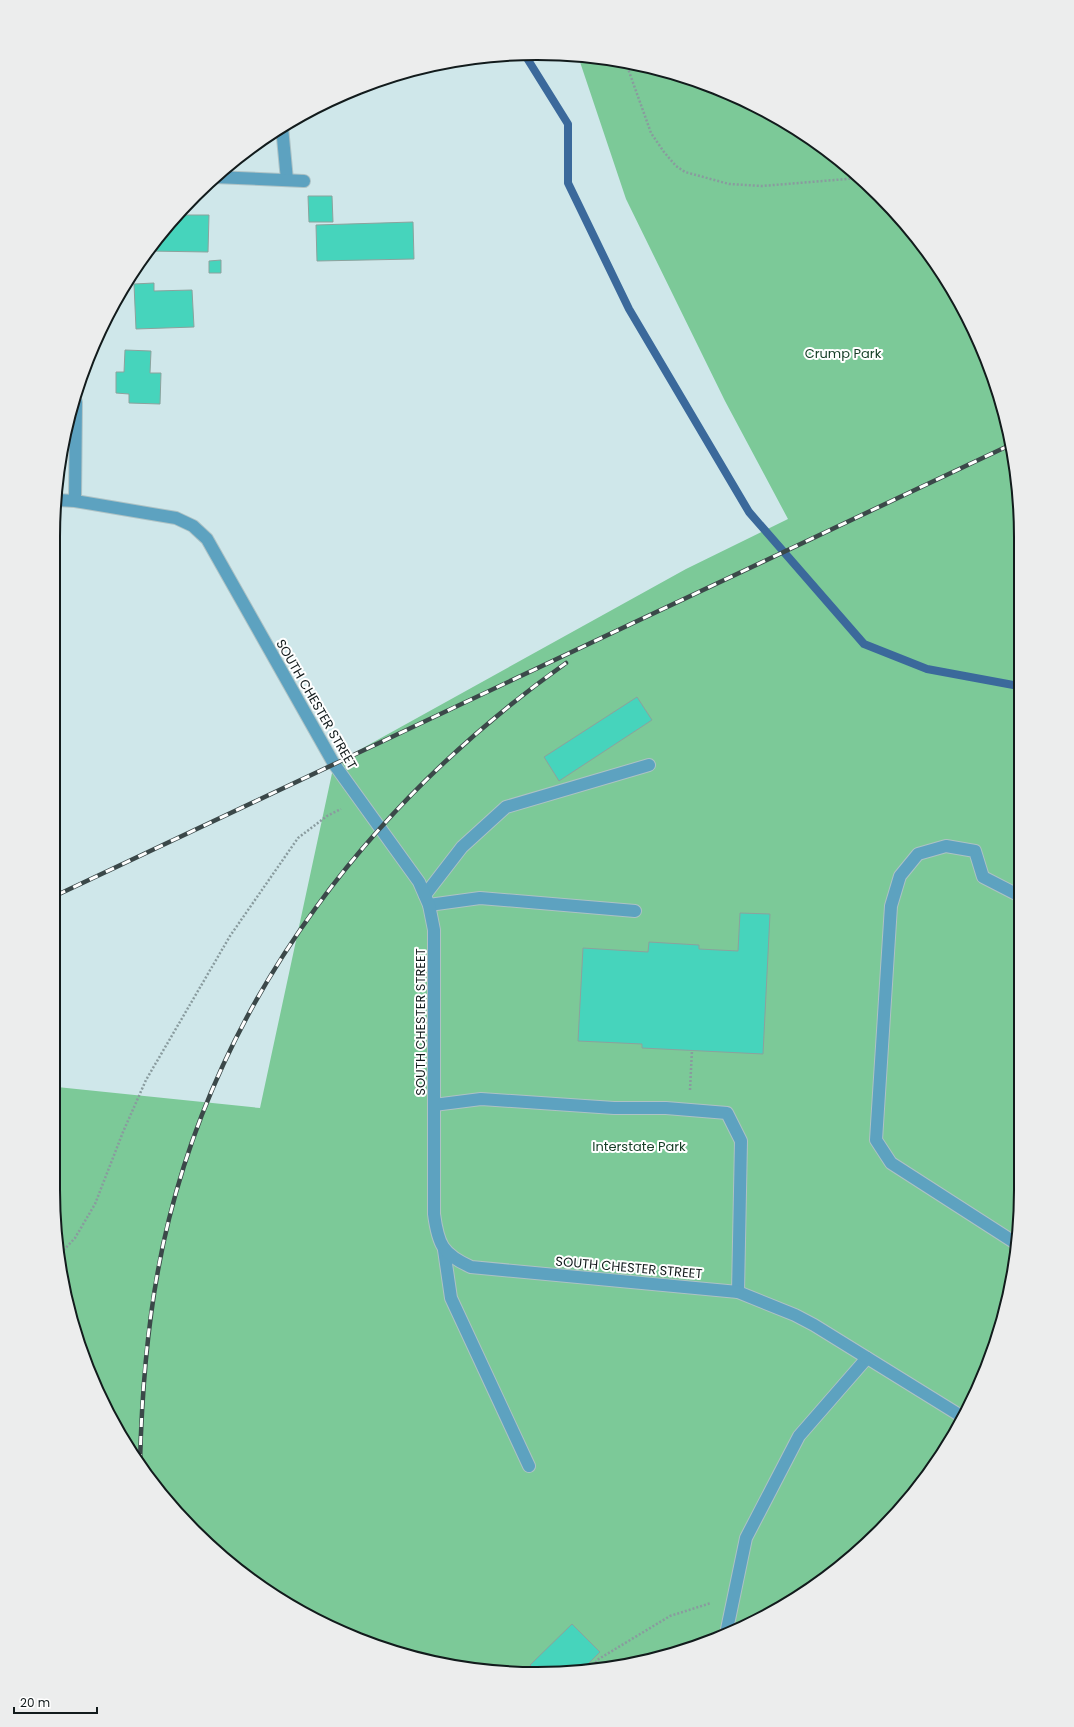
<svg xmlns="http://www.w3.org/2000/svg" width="1074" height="1727" font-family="Poppins,sans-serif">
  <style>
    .green { fill: #7cc998 }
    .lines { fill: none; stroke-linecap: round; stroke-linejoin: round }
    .stream { stroke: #3b699b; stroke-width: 8 }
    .building { fill: #46d4bc; stroke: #8ca29d }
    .lane-casing { stroke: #adc2c5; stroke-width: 14 }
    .street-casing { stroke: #adc2c5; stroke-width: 14 }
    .path { stroke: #899b9e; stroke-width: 2.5; stroke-dasharray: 2 2; stroke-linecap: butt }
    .lane { stroke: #5da2c0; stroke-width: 12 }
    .street { stroke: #5da2c0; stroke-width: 12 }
    .rail-casing { stroke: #3b4849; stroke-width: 4.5 }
    .rail { stroke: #fff; stroke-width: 3; stroke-dasharray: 9; stroke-linecap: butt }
    .labels { text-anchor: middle; stroke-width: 4; stroke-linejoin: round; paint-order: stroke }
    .park-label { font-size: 13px; fill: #143d25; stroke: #fff }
    .street-label { font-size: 13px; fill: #121b1c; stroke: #fff }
    .rim { fill: none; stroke: #121b1c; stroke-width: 2 }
  </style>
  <rect width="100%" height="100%" fill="#cfe7ea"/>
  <path class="green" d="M578,56L662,69L751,103L831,153L901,218L956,295L995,382L1020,505L1017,1253L984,1375L921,1484L831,1574L751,1624L692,1648L600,1670L537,1674L474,1670L382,1648L323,1624L243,1574L153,1484L103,1404L79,1345L57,1253V1087L260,1108L334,764L686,569L788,519L725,401L626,199Z"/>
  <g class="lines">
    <path class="stream" d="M525,55L568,124V183L629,309L749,512L864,644L927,669L1019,686"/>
  </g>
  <path class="building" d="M308,196H332L333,222H309Z
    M179,215H209L208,252L148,251L153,243Z
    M413,222L414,259L317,261L316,225Z
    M221,260V273H209V261Z
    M154,283V291L192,290L194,327L136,329L134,284Z
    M125,350L151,351L150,373H161L160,404L129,403V394L116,393V372H124Z
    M637,697L652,720L559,781L544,757Z
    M740,913L770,914L763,1054L642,1048V1044L578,1041L583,948L648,952L649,942L699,945V949L738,951Z
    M572,1624L600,1652L581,1671L538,1674L530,1665Z"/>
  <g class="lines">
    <g class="lane-casing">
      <path id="lane" d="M282,127L287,180
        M425,895L462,847L506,807L649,765
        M429,905L480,898L635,911
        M434,1105L481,1099L614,1108H666L727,1113L741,1141L738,1292
        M1017,1244L891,1163L876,1140L891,906L900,876L918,854L946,846L975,851L983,877L1018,895
        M444,1250L451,1298L529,1466
        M726,1634L746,1538L799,1436L867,1358"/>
    </g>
    <g class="street-casing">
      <path id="street" d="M214,177L304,181
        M57,500L75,501L176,518L193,526L207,539L334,764L419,882L429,905L434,930V1214C438,1244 442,1254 471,1267L738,1292L795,1315L814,1325L961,1416
        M75,501L76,402"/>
    </g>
    <path class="path" d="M626,63L651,133L664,152L676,166L685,172L729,184L762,186L859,178
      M690,1090L692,1050
      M58,1256L75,1238L95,1204L123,1132L146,1080L230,936L298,838L327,816L341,809
      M592,1670L597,1660L670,1616L711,1603"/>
    <use href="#lane" class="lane"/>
    <use href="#street" class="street"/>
    <g class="rail-casing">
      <path id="rail" d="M57,895L1008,446
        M140,1463C142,1380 149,1299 169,1219C226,989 375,799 566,663"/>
    </g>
    <use href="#rail" class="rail"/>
  </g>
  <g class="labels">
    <g class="park-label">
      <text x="843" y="358">Crump Park</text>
      <text x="639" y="1151">Interstate Park</text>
    </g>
    <g class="street-label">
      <text transform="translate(317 704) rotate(60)" y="5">SOUTH CHESTER STREET</text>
      <text transform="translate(420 1022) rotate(-90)" y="5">SOUTH CHESTER STREET</text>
      <text transform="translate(629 1267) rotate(5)" y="5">SOUTH CHESTER STREET</text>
    </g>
  </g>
  <path d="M0 0H1074V1727H0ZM537 60H537A477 477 0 0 1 1014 537V1190A477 477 0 0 1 537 1667H537A477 477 0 0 1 60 1190V537A477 477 0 0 1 537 60Z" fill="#eceded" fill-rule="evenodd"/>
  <path class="rim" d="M537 60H537A477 477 0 0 1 1014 537V1190A477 477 0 0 1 537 1667H537A477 477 0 0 1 60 1190V537A477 477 0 0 1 537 60Z"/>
  <path d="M14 1707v6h83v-6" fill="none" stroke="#121b1c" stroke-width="2"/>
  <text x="20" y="1707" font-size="12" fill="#121b1c" stroke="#ffffff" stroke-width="3" paint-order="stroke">20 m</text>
</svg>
